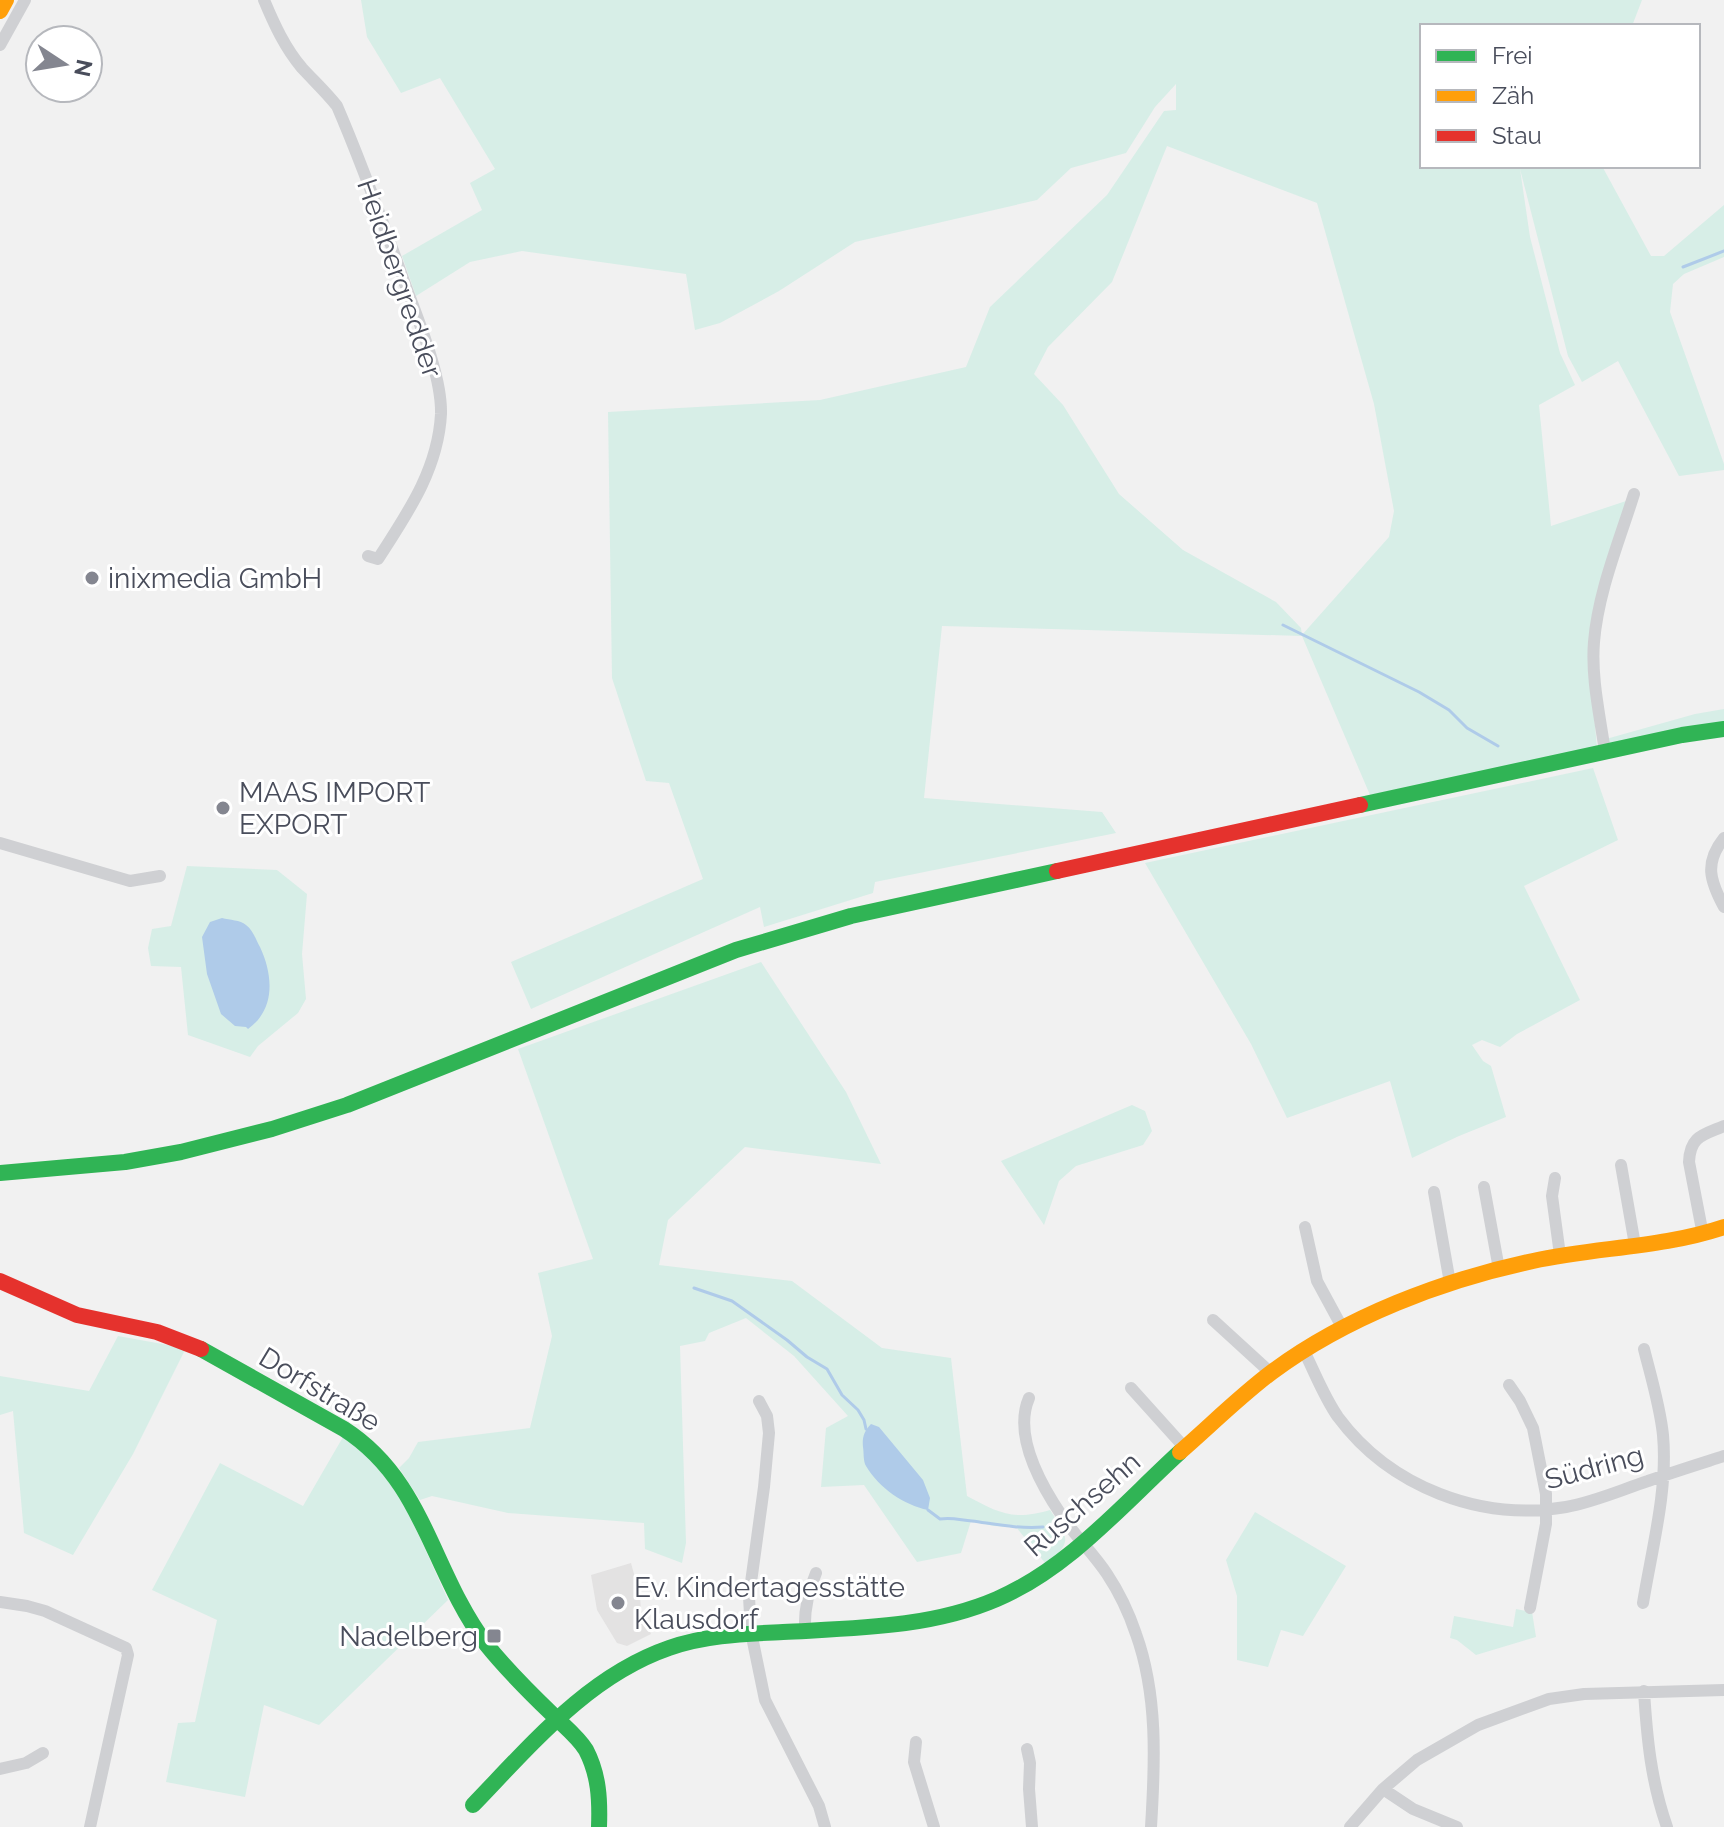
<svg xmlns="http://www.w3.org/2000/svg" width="1724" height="1827" font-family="Raleway,sans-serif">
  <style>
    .education { fill: #e3e2e2 }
    .green { fill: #d7eee7; fill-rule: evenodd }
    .water { fill: #afcbe9 }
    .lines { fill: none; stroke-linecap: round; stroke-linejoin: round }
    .stream { stroke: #afcbe9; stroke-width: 3 }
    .street { stroke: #cfd0d3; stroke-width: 12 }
    .fast { stroke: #30b455; stroke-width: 16 }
    .slow { stroke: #ff9f0a; stroke-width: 16 }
    .jam { stroke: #e5322d; stroke-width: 16 }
    .poi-dot { fill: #848690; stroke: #fff; stroke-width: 3 }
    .labels { text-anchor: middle; stroke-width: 6; stroke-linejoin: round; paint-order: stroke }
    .street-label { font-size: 28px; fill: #494d5b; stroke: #fff }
    .poi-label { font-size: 28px; fill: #494d5b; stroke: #fff; text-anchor: start }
  </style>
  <rect width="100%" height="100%" fill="#f1f1f1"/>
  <path class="education" d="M631,1563L640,1596L641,1610L651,1634L627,1646L617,1643L597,1610L591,1575Z"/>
  <path class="green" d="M361,0H1642L1632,26H1422V166H1602L1651,256H1664L1724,205V257L1684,274L1673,284L1670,312L1724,464V470L1679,476L1618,361L1582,382L1568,356L1520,169L1530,237L1560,353L1575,385L1539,405L1551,526L1629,500L1590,673L1597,747L1370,795L1302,636L942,626L924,798L1102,812L1116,833L875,882L873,893L764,927L760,907L531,1009L511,962L703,879L669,783L646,781L612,678L608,412L820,400L966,367L990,307L1107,195L1164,111L1176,110V84L1155,107L1126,153L1071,168L1037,200L855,242L779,291L720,323L695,330L686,274L522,251L470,262L416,296L402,256L482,210L470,183L495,169L440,78L401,93L367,37ZM1167,146L1317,203L1374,404L1394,511L1389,537L1302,635L1301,628L1276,602L1183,550L1119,494L1063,405L1034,374L1048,347L1112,282Z
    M1724,709V725L1611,745L1606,739L1695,714Z
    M1593,768L1618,840L1524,886L1580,1000L1517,1034L1500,1047L1482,1040L1472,1045L1483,1061L1491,1066L1506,1117L1459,1136L1412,1158L1390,1081L1287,1118L1251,1044L1145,863Z
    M187,866L277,870L307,894L302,954L306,999L298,1013L258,1046L250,1057L188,1035L181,967L151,966L148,948L152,929L171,926Z
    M761,962L846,1092L881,1164L745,1147L668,1220L659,1265L792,1281L882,1348L951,1358L967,1496C999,1513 1013,1521 1050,1510C1068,1537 1074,1542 1046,1564L1016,1527L994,1526L971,1521L961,1553L917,1562L864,1485L821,1487L826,1428L848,1416L794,1356L746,1318L709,1333L705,1341L680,1346L686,1543L682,1563L645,1549L644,1523L508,1513L432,1496L420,1500L399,1468L409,1458L418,1442L530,1428L552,1336L538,1273L593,1259L518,1049Z
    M1132,1105L1145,1111L1152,1131L1143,1145L1076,1166L1059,1181L1044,1225L1001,1161Z
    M118,1336L168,1345L185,1350L133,1454L73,1555L24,1533L13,1411L0,1415V1376L89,1391Z
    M343,1437C354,1446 367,1455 376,1466C409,1504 427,1555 448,1600L319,1725L264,1705L245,1797L166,1782L178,1723L195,1722L217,1620L152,1590L220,1463L303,1506Z
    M1255,1512L1346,1566L1303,1636L1281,1630L1268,1667L1237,1660V1596L1226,1560Z
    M1516,1609L1532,1612L1536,1637L1476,1655L1457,1640L1450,1638L1454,1616L1513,1627Z"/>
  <path class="water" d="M222,918C230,920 240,920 246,925C253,930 256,940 260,947C273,975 276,1009 248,1029L246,1027L235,1026L221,1014L207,974L202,937L210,922Z
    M871,1424L879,1427L923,1480L930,1498L928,1510C904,1505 879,1488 866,1466C863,1461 864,1453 863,1447C862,1438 864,1431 871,1424Z"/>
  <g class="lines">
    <path class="stream" d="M1683,267L1724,251
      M1283,625L1419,692L1449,710L1467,728L1498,746
      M694,1288L732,1301L787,1340L807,1357L827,1369L842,1395L858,1410L864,1420L866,1429
      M928,1510L940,1519C952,1517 960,1520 972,1521C995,1524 1019,1529 1043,1527"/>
    <path class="street" d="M264,0C274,24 285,48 302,68C314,81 326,92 337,106C362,164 384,225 405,284C418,320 442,376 441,414C438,470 407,514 378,559L368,556
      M0,45L25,0
      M1605,752C1600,716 1591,678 1594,642C1598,592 1619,542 1634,494
      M1724,838C1704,863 1710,881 1724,907
      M0,843L130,881L160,876
      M1621,1165L1635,1245
      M1555,1178L1552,1196L1560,1255
      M1484,1187L1499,1269
      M1434,1192L1450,1283
      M1305,1227L1317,1281L1343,1329
      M1703,1235L1689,1162C1690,1136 1703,1135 1724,1126
      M1213,1320L1271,1373
      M1304,1351C1315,1373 1324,1397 1338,1417C1390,1487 1481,1522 1566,1507C1594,1502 1621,1490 1648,1481C1673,1472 1699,1464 1724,1456
      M1509,1385L1520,1401L1533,1428L1546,1494V1524L1530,1608
      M1131,1388L1185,1448
      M1029,1398C1013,1435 1041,1485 1062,1516C1075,1536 1093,1553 1107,1574C1119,1592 1129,1613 1136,1634C1158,1695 1155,1763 1151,1827
      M759,1401L767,1416L769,1433L764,1487L749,1597L751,1632L765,1700L819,1806L825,1827
      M0,1602L27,1606L45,1611L126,1648L128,1655L90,1827
      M1643,1603C1652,1548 1668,1490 1663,1435C1660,1406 1651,1377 1644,1349
      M805,1631C804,1611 808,1592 816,1573
      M1644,1691C1647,1739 1651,1781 1667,1827
      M916,1742L914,1762L934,1827
      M1027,1749L1030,1763L1029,1789L1032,1827
      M0,1769L26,1763L43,1753
      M1383,1789L1413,1809L1457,1827
      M1350,1827L1383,1789L1417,1760L1478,1725L1549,1699L1584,1694L1724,1690"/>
    <path class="fast" d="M1360,805L1682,735L1724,729
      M0,1173L125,1162L181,1152L272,1129L347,1105L736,950L851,916L1057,871
      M201,1349L344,1429C425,1481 431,1571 486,1644C506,1669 529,1692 553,1715C564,1726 578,1737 586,1750C599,1775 600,1800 599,1827
      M473,1805C531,1745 588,1676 669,1648C706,1635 745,1634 783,1632C855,1628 930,1628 997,1599C1069,1568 1123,1504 1180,1452"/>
    <path class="slow" d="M0,11L6,0
      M1180,1452C1210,1426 1240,1396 1272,1372C1346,1317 1443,1280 1533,1261C1596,1247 1662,1248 1724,1227"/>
    <path class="jam" d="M1057,871L1360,805
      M0,1281L77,1315L157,1332L201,1349"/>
  </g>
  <g class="poi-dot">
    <circle cx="92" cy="578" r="8"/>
    <circle cx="223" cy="808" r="8"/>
    <circle cx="618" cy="1603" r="8"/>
    <rect x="486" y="1628" width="16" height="16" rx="4"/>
  </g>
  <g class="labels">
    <g class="street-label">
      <text transform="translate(400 278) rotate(71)" y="10">Heidbergredder</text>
      <text transform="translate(320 1389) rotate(31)" y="10">Dorfstraße</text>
      <text transform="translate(1594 1467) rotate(-15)" y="10">Südring</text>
      <text transform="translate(1082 1504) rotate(-41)" y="10">Ruschsehn</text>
    </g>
    <g class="poi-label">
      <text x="108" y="588">inixmedia GmbH</text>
      <text x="239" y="802">MAAS IMPORT<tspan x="239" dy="32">EXPORT</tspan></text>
      <text x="634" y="1597">Ev. Kindertagesstätte<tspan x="634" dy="32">Klausdorf</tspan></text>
      <text x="478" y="1646" text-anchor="end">Nadelberg</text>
    </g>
  </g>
  <rect x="1420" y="24" width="280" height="144" fill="#ffffff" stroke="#b6b8bd" stroke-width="2"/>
  <rect x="1436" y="50" width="40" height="12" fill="#30b455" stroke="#b6b8bd" stroke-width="2"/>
  <text x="1492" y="64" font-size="24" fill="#494d5b">Frei</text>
  <rect x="1436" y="90" width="40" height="12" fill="#ff9f0a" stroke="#b6b8bd" stroke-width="2"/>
  <text x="1492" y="104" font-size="24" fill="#494d5b">Zäh</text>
  <rect x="1436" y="130" width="40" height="12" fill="#e5322d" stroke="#b6b8bd" stroke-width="2"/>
  <text x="1492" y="144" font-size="24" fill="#494d5b">Stau</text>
  <g transform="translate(64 64) rotate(102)"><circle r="38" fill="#ffffff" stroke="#b6b8bd" stroke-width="2"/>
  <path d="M0-6L14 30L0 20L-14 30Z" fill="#848690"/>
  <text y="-12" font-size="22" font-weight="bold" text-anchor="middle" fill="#494d5b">N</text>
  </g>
</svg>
